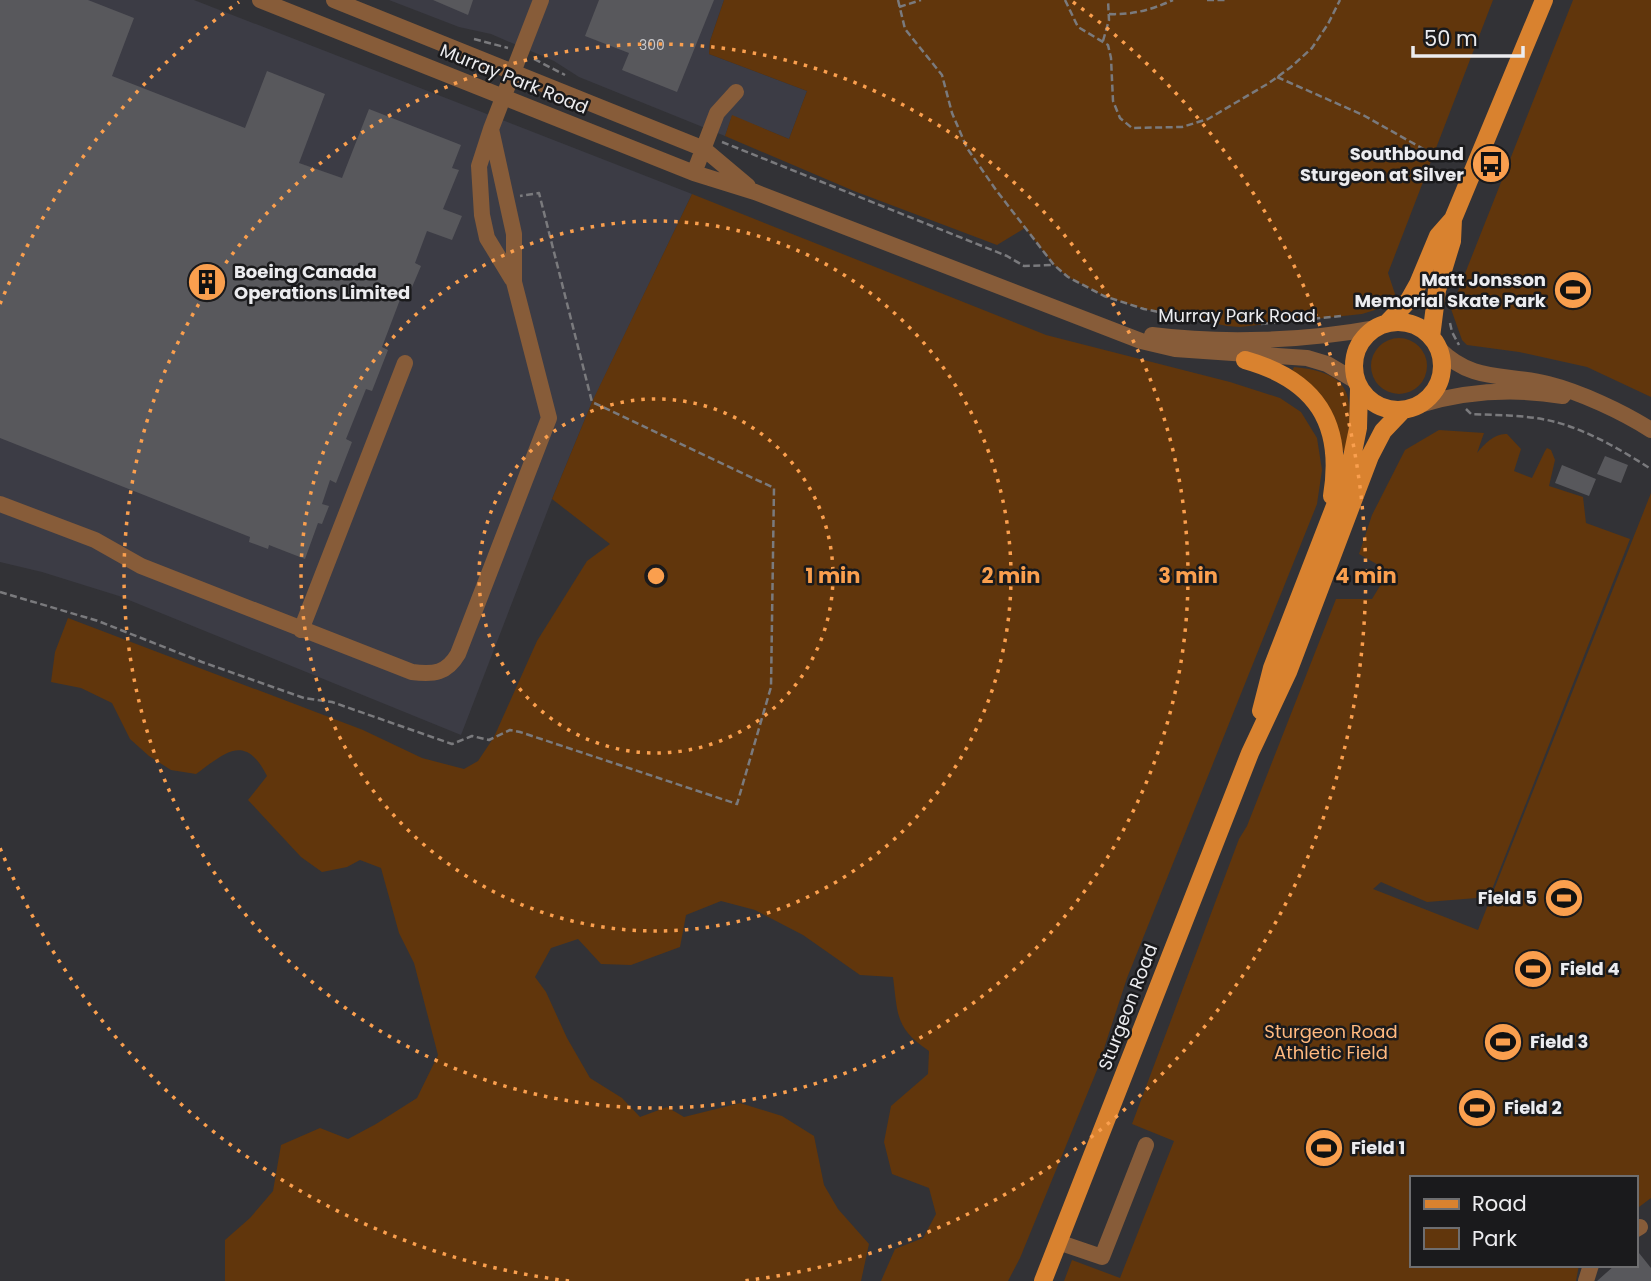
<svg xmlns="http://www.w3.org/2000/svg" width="1651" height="1281" font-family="Poppins,sans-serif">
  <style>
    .built { fill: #3c3c45 }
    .green { fill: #61360c }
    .building { fill: #58585c }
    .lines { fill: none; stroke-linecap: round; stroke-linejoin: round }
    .path { stroke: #7a7a7d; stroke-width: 2.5; stroke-dasharray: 7 3.5; stroke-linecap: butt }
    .minor { stroke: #875c39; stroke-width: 16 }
    .major { stroke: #d9822f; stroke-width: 18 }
    .ring { fill: none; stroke: #fa9f4e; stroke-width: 3.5; stroke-dasharray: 3.5 7 }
    .labels { text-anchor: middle; stroke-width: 5; stroke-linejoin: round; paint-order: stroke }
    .number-label { font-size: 14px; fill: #c7c7ca }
    .street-label { font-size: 18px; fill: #ececef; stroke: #1a1a1c }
    .poi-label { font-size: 18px; font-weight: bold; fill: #ececef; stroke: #1a1a1c; text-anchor: start }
    .park-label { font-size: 18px; fill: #ffb97f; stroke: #1a1a1c }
    .centre { fill: #fa9f4e; stroke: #1a1a1c; stroke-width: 3.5 }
    .ring-label { font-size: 21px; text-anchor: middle; font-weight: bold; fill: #fa9f4e; stroke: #1a1a1c; stroke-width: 5; stroke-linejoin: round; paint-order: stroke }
  </style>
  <rect width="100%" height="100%" fill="#323236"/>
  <path class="built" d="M0,0H194L692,194L590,407L552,499L461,735L119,596L42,572L0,562Z
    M389,0H724L710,41L709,54L807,91L789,139L732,116L725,136L579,77L554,61L491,34L459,27Z"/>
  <path class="green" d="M724,0H1493L1388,273L1396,297L1375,310L1362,314L1240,327L1227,326L1144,309L1104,296L1068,277L1054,265L1025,228L997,245L854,191L725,136L732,115L789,139L807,91L709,54L710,41Z
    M1573,0H1651V397L1587,367L1519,352L1467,345L1462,340L1451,309Z
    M692,194L1046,335L1230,382L1280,398L1301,412L1317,438L1322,470L1317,504L1127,978L1097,1070L1020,1258L1008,1281H881L895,1249L923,1238L936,1214L929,1188L892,1174L884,1142L891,1106L928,1074L929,1051C895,1028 898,1015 893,977L860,975L803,935L755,910L721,901L686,915L680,947L631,965L601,964L578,939L551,948L535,977L546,992L567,1038L590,1078L622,1098L640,1117L667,1107L684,1117L740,1103L782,1116L814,1136L824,1185L838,1209L869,1244L861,1281H225V1240L250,1218L273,1191L281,1145L320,1128L348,1139L376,1124L417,1098L438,1055L414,963L399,933L381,868L360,860L347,867L322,872L301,857L248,800L267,776C245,732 225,753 196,774L171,770L149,756L130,739L112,703L81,688L51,682L55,652L68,618L363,730L422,758L464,769L478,761L494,737L537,641L587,561L610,544L552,499L592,402Z
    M1371 366a28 28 0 1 1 56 0a28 28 0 1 1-56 0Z
    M1294,367C1356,373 1353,399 1346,452L1343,451C1337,412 1323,395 1292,371Z
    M1439,430L1484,433L1477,453C1484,444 1495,433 1507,434L1521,449L1514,471L1532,478L1545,451L1547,448L1551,450L1555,460L1549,486L1583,497L1586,523L1630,539L1489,897L1427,902L1381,882L1373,889L1478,930L1651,493V1198L1635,1210V1178H1411V1265H1579L1576,1281H1064L1072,1260L1120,1278L1174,1141L1132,1124L1239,839L1247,826L1336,599H1372L1389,571L1359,554L1372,515L1405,450Z"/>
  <path class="building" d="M0,0H88L134,18L112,76L245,128L267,71L325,94L299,163L342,178L369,109L461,145L452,168L459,170L443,209L462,216L452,240L427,231L415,263L421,266L407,299L401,297L382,347L388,350L372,391L366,389L346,439L352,442L336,483L330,480L322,504L329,506L322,524L318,523L305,559L269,545L268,549L249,542L250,537L0,438Z
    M433,0H473L468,15Z
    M599,0H714L677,92L622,70L629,53L585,36Z
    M1605,456L1628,465L1621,483L1597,474Z
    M1562,465L1596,479L1589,496L1555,483Z
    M1635,1248L1651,1268V1281H1597L1615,1265H1635Z"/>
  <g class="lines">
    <path class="path" d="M898,0L905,29L942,75L952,113L967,148L996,190L1054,265L1068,277L1104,296L1144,309L1213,323
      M1065,0L1078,27L1108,45L1111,58L1113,101L1120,118L1132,128L1182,127L1208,119L1269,83L1291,67L1312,48L1328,24L1340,0
      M1207,0H1228
      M899,7L921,0
      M1109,14C1132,15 1151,10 1173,0
      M474,39L508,48
      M1103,41L1109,20L1108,0
      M534,59L565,75
      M1277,77L1363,115L1434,155
      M722,142L1007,256L1024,266L1054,265
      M1450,323L1452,332L1459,345
      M1261,324L1341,316
      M1466,409L1471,414C1494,415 1519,415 1542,419C1581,426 1618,448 1651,469
      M0,592L98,621L202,662L304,698L332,702L452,744L472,736L489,740L510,730L520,732L737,804L771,687L774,488L592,402L539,193L520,196"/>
    <path class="minor" d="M260,0L694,173L755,192L1141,341L1175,349L1307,358L1327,364L1356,381
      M334,0L704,149L748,186
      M694,173L717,113L736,92
      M512,279L487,238L482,215L479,166L491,129L541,0
      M1152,335C1223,344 1305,341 1375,328
      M1439,349C1473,383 1505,373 1548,384C1580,392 1623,412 1651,430
      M1419,405C1466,391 1515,388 1563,396
      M0,504L95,540L141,566L412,672C434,675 447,673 458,654L549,418L514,282V234L491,129
      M301,630L405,363
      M1635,1230L1640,1227
      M1058,1242L1102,1257L1146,1145
      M1586,1281L1591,1265"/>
    <path class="major" d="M1354 366a44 44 0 1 1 88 0a44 44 0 1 1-88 0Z
      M1387,323L1409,300L1418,284L1438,236L1453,219L1544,0
      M1431,337L1437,290L1452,241L1453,219
      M1245,360C1316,380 1344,423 1332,496
      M1261,711L1272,668L1350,467L1358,428L1359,389
      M1043,1281L1250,753L1288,672L1370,456L1383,431L1403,410"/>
  </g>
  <g class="ring">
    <circle cx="656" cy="576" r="177"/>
    <circle cx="656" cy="576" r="355"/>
    <circle cx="656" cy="576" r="532"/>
    <path d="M569 1281A710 710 0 0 1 0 848M0 304A710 710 0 0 1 239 2M1073 2A710 710 0 0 1 743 1281"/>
  </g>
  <defs>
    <g id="bus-disc" transform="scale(2.0125)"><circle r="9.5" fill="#fa9f4e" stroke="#1a1a1c"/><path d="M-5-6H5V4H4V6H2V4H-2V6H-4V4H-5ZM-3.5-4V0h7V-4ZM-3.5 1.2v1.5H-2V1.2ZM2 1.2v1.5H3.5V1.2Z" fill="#111"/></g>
    <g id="building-disc" transform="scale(2.0125)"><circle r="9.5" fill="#fa9f4e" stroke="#1a1a1c"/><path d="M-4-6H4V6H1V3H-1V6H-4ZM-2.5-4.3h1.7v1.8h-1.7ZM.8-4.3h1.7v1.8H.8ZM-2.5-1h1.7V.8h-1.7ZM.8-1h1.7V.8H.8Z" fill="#111"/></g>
    <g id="stadium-disc" transform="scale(2.0125)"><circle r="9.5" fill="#fa9f4e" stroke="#1a1a1c"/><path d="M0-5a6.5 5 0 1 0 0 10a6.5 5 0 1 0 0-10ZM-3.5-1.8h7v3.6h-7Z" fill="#111"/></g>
  </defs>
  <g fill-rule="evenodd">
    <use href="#bus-disc" x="1491" y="164"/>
    <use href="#building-disc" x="207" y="282"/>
    <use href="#stadium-disc" x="1573" y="290"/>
    <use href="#stadium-disc" x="1564" y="898"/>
    <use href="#stadium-disc" x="1533" y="969"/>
    <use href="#stadium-disc" x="1503" y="1042"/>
    <use href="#stadium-disc" x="1477" y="1108"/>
    <use href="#stadium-disc" x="1324" y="1148"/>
  </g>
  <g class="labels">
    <g class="number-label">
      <text x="652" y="50">300</text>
    </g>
    <g class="street-label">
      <text transform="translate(514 79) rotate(22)" y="6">Murray Park Road</text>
      <text x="1237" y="322">Murray Park Road</text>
      <text transform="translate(1128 1007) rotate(-69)" y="6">Sturgeon Road</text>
    </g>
    <g class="poi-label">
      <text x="1464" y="160" text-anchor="end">Southbound<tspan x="1464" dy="21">Sturgeon at Silver</tspan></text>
      <text x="234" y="278">Boeing Canada<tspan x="234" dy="21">Operations Limited</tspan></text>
      <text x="1546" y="286" text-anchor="end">Matt Jonsson<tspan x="1546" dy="21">Memorial Skate Park</tspan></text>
      <text x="1537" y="904" text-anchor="end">Field 5</text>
      <text x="1560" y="975">Field 4</text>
      <text x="1530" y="1048">Field 3</text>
      <text x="1504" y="1114">Field 2</text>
      <text x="1351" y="1154">Field 1</text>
    </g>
    <g class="park-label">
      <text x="1331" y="1038">Sturgeon Road<tspan x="1331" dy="21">Athletic Field</tspan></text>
    </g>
  </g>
  <circle cx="656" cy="576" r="10" class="centre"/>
  <g class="ring-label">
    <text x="833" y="583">1 min</text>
    <text x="1011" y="583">2 min</text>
    <text x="1188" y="583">3 min</text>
    <text x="1366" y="583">4 min</text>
  </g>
  <rect x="1410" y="1176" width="228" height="91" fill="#1a1a1c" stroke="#6e6e70" stroke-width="2"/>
  <rect x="1424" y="1199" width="35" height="10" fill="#d9822f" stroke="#6e6e70" stroke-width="2"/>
  <text x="1472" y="1211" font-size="21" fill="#ececef">Road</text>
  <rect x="1424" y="1228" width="35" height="21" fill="#61360c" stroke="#6e6e70" stroke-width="2"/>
  <text x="1472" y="1246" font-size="21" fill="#ececef">Park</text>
  <path d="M1413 46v10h110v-10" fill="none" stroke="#ececef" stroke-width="3.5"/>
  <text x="1424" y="46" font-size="21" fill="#ececef" stroke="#1a1a1c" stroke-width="5" paint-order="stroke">50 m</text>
</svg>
